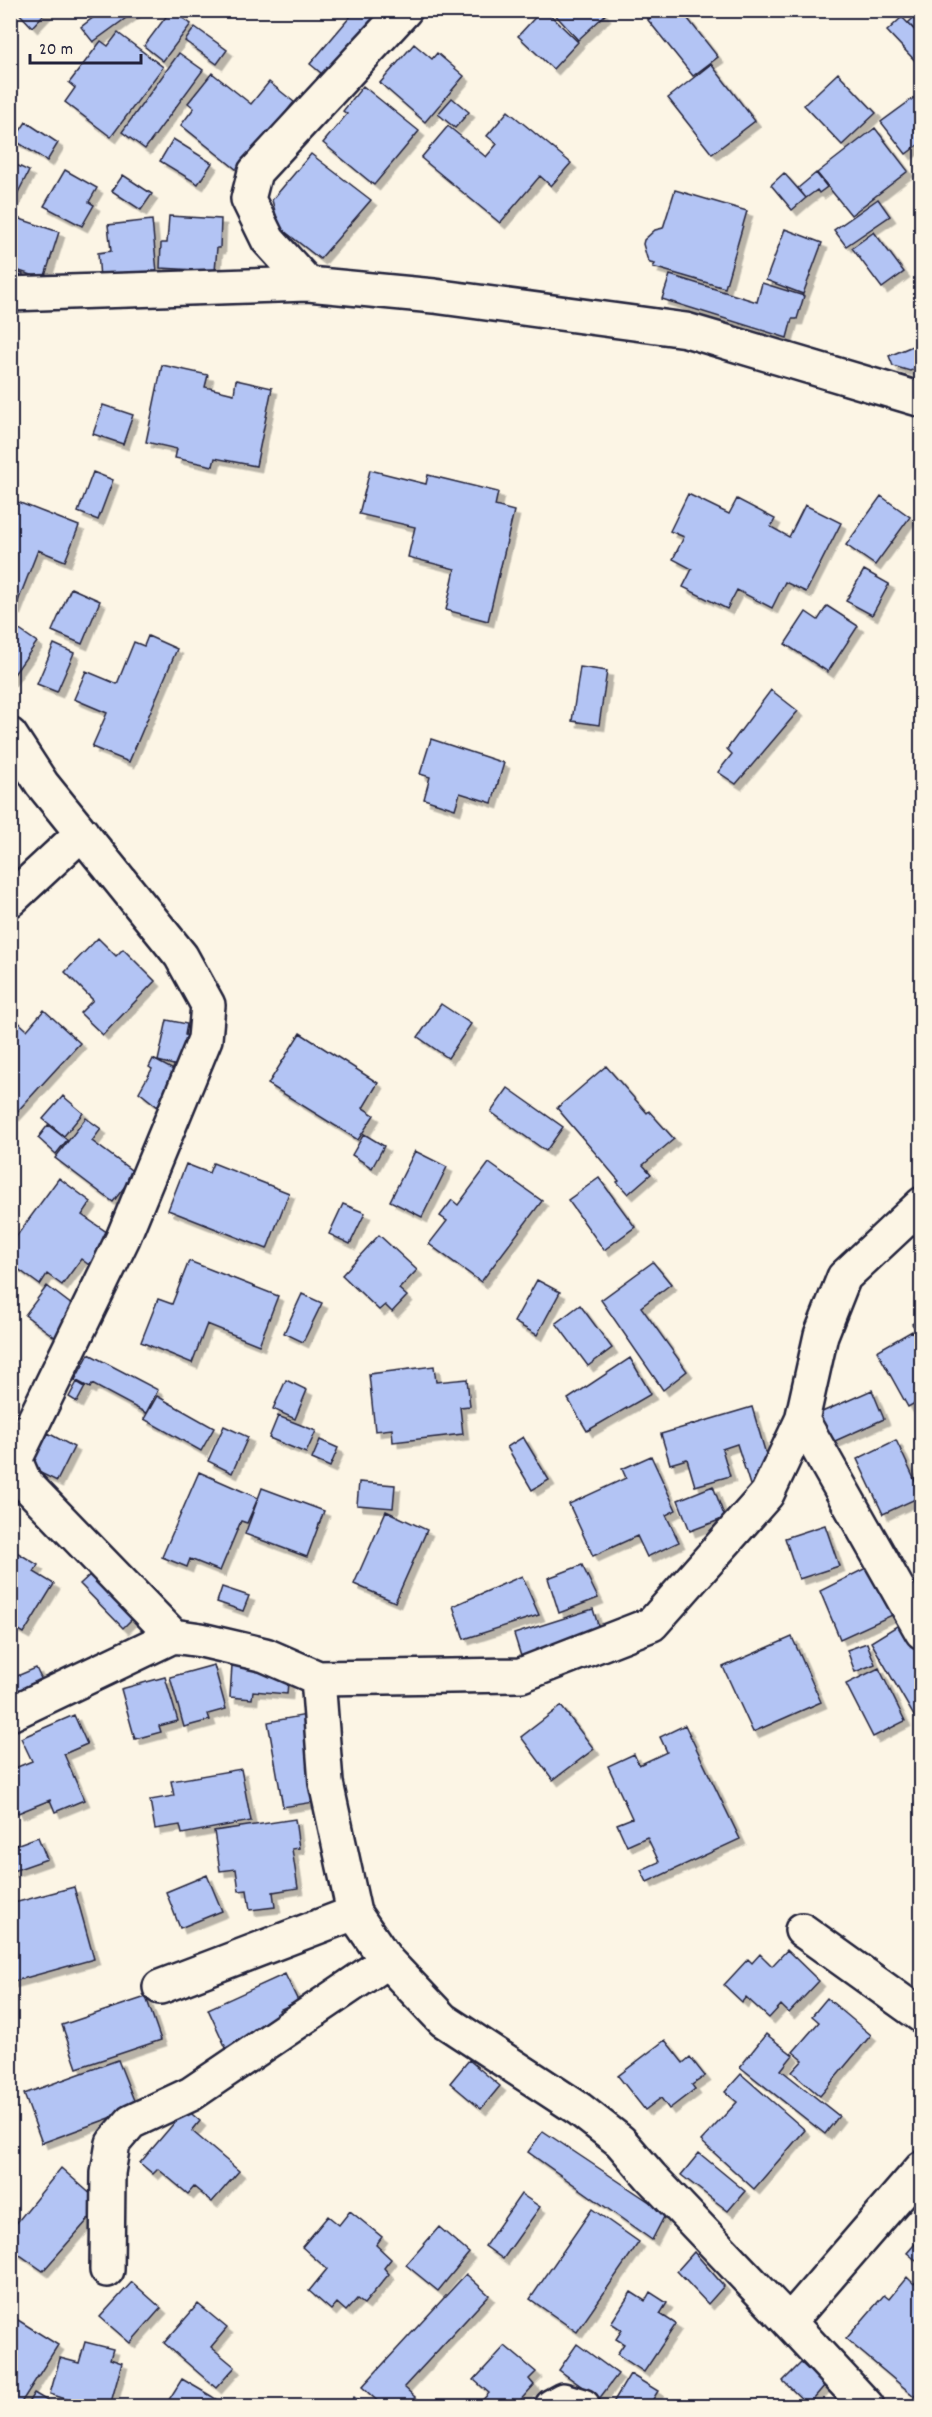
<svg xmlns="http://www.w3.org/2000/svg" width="932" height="2417" font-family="Dekko,sans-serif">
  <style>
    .building { fill: #b3c4f4; stroke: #22223b; stroke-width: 1.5; filter: url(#shadow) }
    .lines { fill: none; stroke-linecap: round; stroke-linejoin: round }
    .street-casing { stroke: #22223b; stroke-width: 38 }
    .street { stroke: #fcf5e5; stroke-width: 33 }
  </style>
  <defs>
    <filter id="shadow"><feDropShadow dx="5.5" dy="5.5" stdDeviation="0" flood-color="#0004"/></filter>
  </defs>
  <rect width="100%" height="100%" fill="#fcf5e5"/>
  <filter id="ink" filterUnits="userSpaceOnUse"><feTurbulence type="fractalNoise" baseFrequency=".0167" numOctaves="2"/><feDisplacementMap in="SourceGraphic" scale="12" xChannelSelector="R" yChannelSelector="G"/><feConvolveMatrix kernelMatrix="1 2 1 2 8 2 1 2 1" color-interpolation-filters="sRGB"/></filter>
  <g filter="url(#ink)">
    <path class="building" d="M16,10H48L32,27Z
      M103,10H137L93,42L81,27Z
      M171,10L191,24L163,61L144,46Z
      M356,10H367L381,22L330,89L317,78L321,73L310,64Z
      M542,10H545L578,42L553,69L518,36Z
      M551,10H601L605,15L578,40Z
      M640,10H657L648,19Z
      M660,10H681L718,57L693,76L648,20Z
      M922,10V37L908,23Z
      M902,17L922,38V68L887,31Z
      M195,27L227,50L217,64L185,41Z
      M118,33L163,67L111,137L65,102L75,88L69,83L101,41L108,46Z
      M414,44L432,59L437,53L464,76L425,122L380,83Z
      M179,53L203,70L145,149L122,132Z
      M711,64L755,121L712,154L668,98Z
      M212,73L251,104L269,82L294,102L275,126L283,133L247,178L181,125L194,108L188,103Z
      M838,73L876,113L842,145L804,105Z
      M363,86L419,131L374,185L323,143L347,114L343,111Z
      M922,92V142L906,154L881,122Z
      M452,98L469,112L455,128L438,114Z
      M508,111L571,163L551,186L540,176L500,223L421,158L448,126L486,157L497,144L487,136Z
      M26,122L58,143L47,161L14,140Z
      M875,128L908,171L851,215L817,173Z
      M173,139L212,163L198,184L160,161Z
      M311,154L371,200L320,259L279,227L272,200Z
      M10,162L29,171L10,208Z
      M65,170L97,188L89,202L94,205L82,226L44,206Z
      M784,173L806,198L792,210L771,185Z
      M816,173L827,187L819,193L817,190L806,198L798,188Z
      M123,175L152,194L141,210L112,191Z
      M675,190L747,211L725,288L653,267L655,264L650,263L647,258L643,244L644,240L655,230L663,228Z
      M878,199L890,216L846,246L834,230Z
      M169,216L221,219L220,248H217L215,271L160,268L161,243H167Z
      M14,217L59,232L44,279L10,268V228Z
      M152,220L157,272L100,278L98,253L111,251L108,225Z
      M785,229L822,243L803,294L766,280Z
      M874,232L904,272L882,288L852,248Z
      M10,270L23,274L18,287L10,284Z
      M670,275L757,302L762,283L804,296L797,319H792L787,338L662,299Z
      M922,342V366L910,371L893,366L889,356Z
      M162,365L208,375L205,387L234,394L236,380L272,388L256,466L215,458L213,466L175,458L177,449L146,442Z
      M103,405L133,415L123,444L93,434Z
      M370,470L426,484L428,475L498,492L495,506L514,511L488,621L446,610L455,569L408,557L415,527L359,514Z
      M93,472L113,480L98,520L78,512Z
      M688,494L729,514L737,499L775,519L771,527L789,537L805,505L841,523L806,592L785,582L772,608L737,590L727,609L683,587L692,569L673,559L684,537L670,531Z
      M881,496L910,517L875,565L846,545Z
      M10,499L79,526L65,561L38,550L15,609L10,607Z
      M864,570L889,584L872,615L846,601Z
      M71,588L100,601L82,644L52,631Z
      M827,606L858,626L828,672L785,644L806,612L818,620Z
      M15,627L37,642L10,680V634Z
      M148,636L177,649L129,762L92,747L107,713L74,699L86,671L117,684L134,642L144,646Z
      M54,644L74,653L57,692L37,684Z
      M580,667L607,671L599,725L572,721Z
      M771,690L798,711L736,784L718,772L732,754L727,749Z
      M431,739L504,763L492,803L460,793L455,809L424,799L430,777L420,774Z
      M98,938L116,956L123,949L155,981L103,1035L80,1013L93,1000L65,972Z
      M441,1004L471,1024L448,1058L418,1037Z
      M44,1010L80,1043L14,1115L10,1112V1022L14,1018L27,1030Z
      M167,1020L187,1024L185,1035L189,1036L185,1068L158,1061Z
      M300,1033L378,1083L363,1108L374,1115L358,1140L268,1084Z
      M153,1059L183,1075L168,1115L139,1092L152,1069L149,1067Z
      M606,1066L647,1113L649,1111L674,1139L643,1165L651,1174L628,1194L617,1182L619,1181L557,1108Z
      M508,1088L563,1127L546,1151L491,1112Z
      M63,1096L83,1113L64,1136L43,1119Z
      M86,1118L101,1129L92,1141L135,1173L113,1202L55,1158Z
      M48,1125L67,1140L56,1154L38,1138Z
      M364,1134L384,1146L372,1168L352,1155Z
      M415,1151L447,1167L422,1217L390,1201Z
      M213,1163L289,1193L267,1249L168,1210L186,1164L209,1173Z
      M489,1163L542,1201L481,1282L429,1244L447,1221L440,1216L452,1200L458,1205Z
      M59,1178L91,1202L82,1215L111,1235L89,1265L81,1259L62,1285L47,1274L40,1285L10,1263V1245Z
      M599,1178L635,1227L604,1250L568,1200Z
      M343,1204L365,1213L350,1244L329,1234Z
      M379,1235L417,1270L399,1289L407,1296L392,1312L385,1305L379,1310L342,1275Z
      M189,1261L278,1296L259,1345L207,1324L192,1363L141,1342L158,1299L172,1304Z
      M653,1262L671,1284L641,1307L687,1371L663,1390L601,1300Z
      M537,1280L560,1292L537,1335L514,1322Z
      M47,1286L81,1312L60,1341L25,1315Z
      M302,1294L322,1303L303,1342L284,1333Z
      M580,1305L612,1348L588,1366L556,1323Z
      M922,1317V1337L912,1324Z
      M912,1331L922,1347V1399L908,1407L877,1351Z
      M89,1354L158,1390L146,1413L92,1384L90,1388L75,1380Z
      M630,1358L651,1394L587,1431L568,1399Z
      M434,1366L436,1382L467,1379L470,1406L460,1407L463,1434L393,1442L392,1429L375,1431L369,1374Z
      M286,1380L307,1390L295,1419L273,1409Z
      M77,1382L85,1387L77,1402L69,1397Z
      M872,1390L884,1419L826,1445L813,1416Z
      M157,1396L214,1428L201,1451L144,1419Z
      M752,1407L773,1478L750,1485L737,1444L722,1449L730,1476L695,1486L687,1459L670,1464L661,1434Z
      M278,1416L316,1431L306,1453L269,1438Z
      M224,1426L248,1437L232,1473L208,1461Z
      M48,1433L74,1447L57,1481L30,1468Z
      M523,1437L549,1480L532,1490L507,1447Z
      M320,1440L338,1448L330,1467L312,1459Z
      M896,1440L922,1496L883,1514L857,1459Z
      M651,1456L676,1510L666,1515L679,1542L647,1557L637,1536L593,1556L569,1504L626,1478L622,1469Z
      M199,1472L258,1498L247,1523L241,1521L220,1571L190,1559L187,1567L162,1557Z
      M359,1482L395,1485L393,1508L357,1505Z
      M713,1486L725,1518L690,1531L678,1500Z
      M262,1488L324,1511L307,1557L245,1534Z
      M386,1511L427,1530L395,1602L354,1584Z
      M825,1525L839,1566L799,1579L785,1538Z
      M10,1548L38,1565L34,1572L54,1584L24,1633L10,1625Z
      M876,1563L899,1612L840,1639L820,1591Z
      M582,1565L598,1598L559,1613L548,1578Z
      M93,1572L136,1615L123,1628L80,1584Z
      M522,1576L539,1615L464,1639L453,1606Z
      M222,1587L249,1596L243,1611L217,1602Z
      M593,1609L603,1641L524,1666L514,1634Z
      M905,1621L922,1648V1711L914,1716L871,1642Z
      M792,1637L821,1702L753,1732L723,1667Z
      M867,1643L875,1664L855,1672L847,1650Z
      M214,1665L226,1709L208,1714L210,1720L184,1727L170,1677Z
      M232,1665L289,1670L287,1694L253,1691L252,1699L230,1697Z
      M36,1668L46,1689L16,1703L10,1691V1679Z
      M879,1668L905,1721L873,1737L846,1684Z
      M165,1677L178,1721L159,1726L161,1732L135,1739L121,1689Z
      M561,1706L594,1749L553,1780L521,1737Z
      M74,1715L87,1744L64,1754L84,1800L55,1812L50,1800L18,1813L10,1797V1770L32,1761L21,1738Z
      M306,1715L321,1801L283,1807L268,1722Z
      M685,1725L740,1839L647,1882L641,1870L659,1862L647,1837L627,1846L617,1824L632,1818L608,1766L634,1754L639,1765L667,1752L660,1737Z
      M241,1769L251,1821L182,1834L180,1825L155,1829L150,1800L174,1796L171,1781Z
      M295,1819L299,1848L292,1849L298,1888L273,1892L275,1907L250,1910L247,1890L239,1891L236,1869L220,1871L214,1831Z
      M38,1837L47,1859L10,1872V1847Z
      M207,1875L222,1911L180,1928L166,1892Z
      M74,1887L94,1959L11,1982L10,1904Z
      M787,1950L819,1981L789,2013L781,2005L769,2018L746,1997L742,2002L724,1985L748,1959L752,1963L760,1954L772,1966Z
      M285,1974L298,2001L279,2010L284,2022L226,2048L208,2009Z
      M146,1997L161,2040L77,2068L62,2025Z
      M827,1998L871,2035L820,2096L792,2072L803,2060L793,2052L819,2022L812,2016Z
      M766,2034L793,2055L781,2070L839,2116L825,2134L740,2067Z
      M665,2040L683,2063L690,2057L705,2076L692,2085L695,2089L669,2109L661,2098L645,2110L618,2076Z
      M118,2060L137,2108L42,2143L24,2094Z
      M469,2060L500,2086L481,2109L450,2083Z
      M741,2074L805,2130L754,2189L701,2141L737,2102L725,2092Z
      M186,2109L200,2121L192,2131L239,2171L212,2202L194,2187L188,2194L158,2169L153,2174L140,2163Z
      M543,2131L666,2213L652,2240L528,2152Z
      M699,2153L745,2191L728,2211L681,2175Z
      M61,2168L102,2204L43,2271L10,2248V2231Z
      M521,2194L540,2207L503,2259L485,2246Z
      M592,2209L639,2242L577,2332L530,2299Z
      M350,2211L382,2237L376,2245L391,2259L384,2268L389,2274L364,2304L357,2299L346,2311L337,2303L331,2310L309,2291L327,2269L302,2247L328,2216L339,2225Z
      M439,2227L469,2253L438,2291L406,2265Z
      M922,2236V2265L907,2253Z
      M694,2252L724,2286L708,2304L677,2271Z
      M466,2274L489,2295L404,2387L425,2406H383L362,2387Z
      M921,2276L922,2387L914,2396L846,2339L884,2295L889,2299L907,2277L914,2284Z
      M132,2282L161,2308L130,2343L100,2317Z
      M631,2292L645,2301L650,2292L667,2303L660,2314L676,2324L644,2372L617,2354L624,2344L616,2339L622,2330L611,2323Z
      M198,2304L227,2328L211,2347L235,2367L216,2388L164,2343Z
      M10,2315L58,2345L19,2406H10Z
      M85,2342L113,2349L110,2359L122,2363L110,2406H74L75,2402L50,2394L60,2358L79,2363Z
      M577,2344L618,2374L599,2399L559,2370Z
      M505,2346L536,2372L529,2379L534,2385L517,2404L512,2399L506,2406H477L489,2393L474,2380Z
      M801,2363L825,2385L808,2405L783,2381Z
      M630,2374L658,2391L649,2406H611Z
      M182,2379L211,2396L226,2406H165Z
      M34,2393L56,2406H26Z
      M354,2397L366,2406H347Z"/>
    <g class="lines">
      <g class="street-casing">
        <path id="street" d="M308,284L268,240L248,199L255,172L405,10
          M10,294L308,284L434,296L686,330L922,400
          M10,735L42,784L181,956L208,1005L205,1039L123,1238L15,1460L25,1483L173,1636L201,1640L265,1655L318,1678L521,1675L652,1624L767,1494L802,1420L821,1335L844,1277L922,1204
          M10,900L82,833
          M802,1420L922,1632
          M318,1678L326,1783L354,1913L387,1961L443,2020L579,2109L620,2141L651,2177L789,2322L922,2168
          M10,1714L173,1636
          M802,1930L922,2016
          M160,1987L354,1913
          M107,2270L108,2173L113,2143L131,2122L191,2094L387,1961
          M789,2322L867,2406
          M552,2406L563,2400L583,2406"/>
      </g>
      <use href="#street" class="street"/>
    </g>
  </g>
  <rect width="932" height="2417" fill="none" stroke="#fcf5e5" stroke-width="36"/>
  <rect x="18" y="18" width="896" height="2381" fill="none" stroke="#22223b" stroke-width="2" filter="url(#ink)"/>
  <path d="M30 54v9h111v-9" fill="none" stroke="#22223b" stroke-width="3"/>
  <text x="39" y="54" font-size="18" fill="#22223b" stroke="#fcf5e5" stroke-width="4.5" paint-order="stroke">20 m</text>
</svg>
